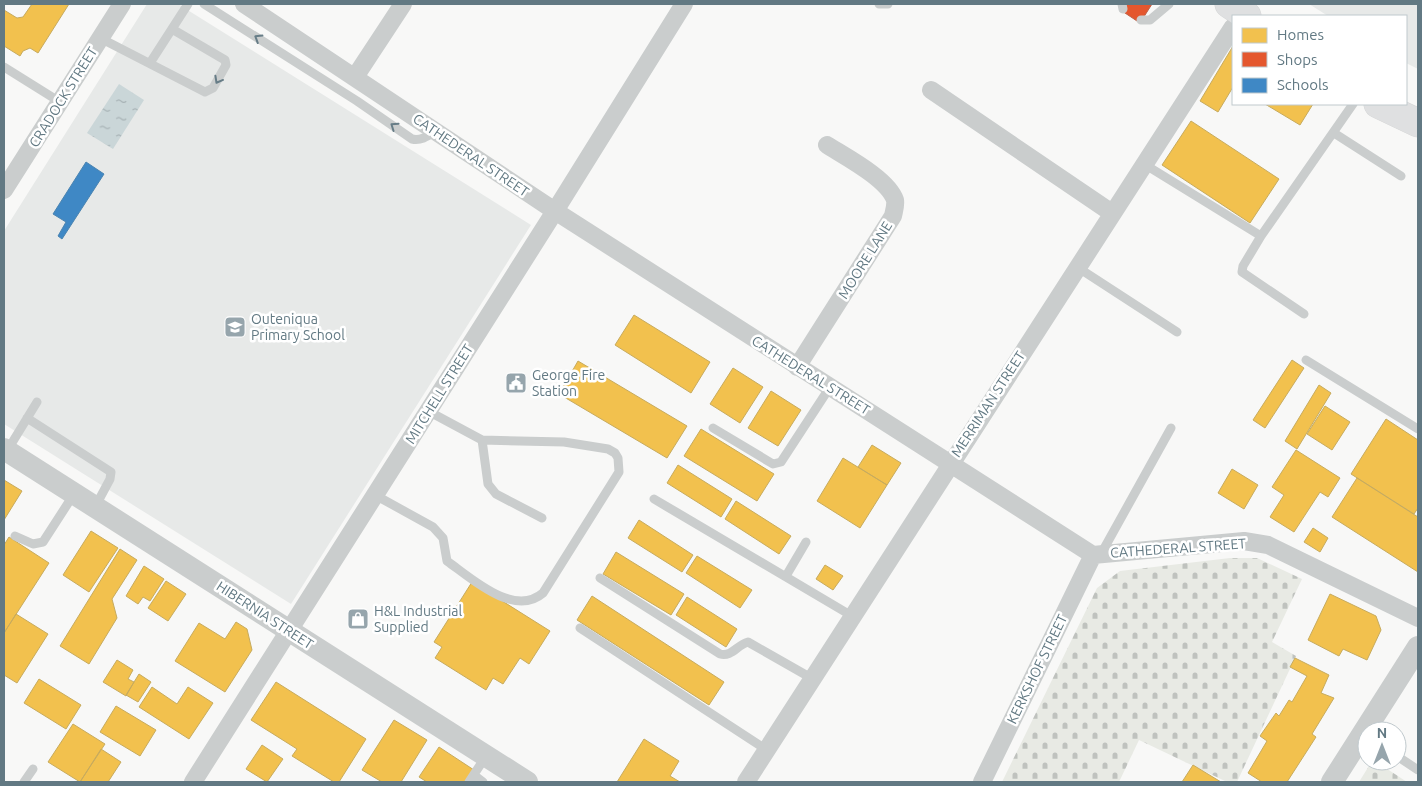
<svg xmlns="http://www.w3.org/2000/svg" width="1422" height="786" font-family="Ubuntu,sans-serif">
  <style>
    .built { fill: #e7e9e8 }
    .cemetery { fill: url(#cemetery-stones) }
    .water { fill: url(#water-ripples) }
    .homes { fill: #f2c14e; stroke: #c7ab5e }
    .shops { fill: #e4572e; stroke: #bd6148 }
    .schools { fill: #3f88c5; stroke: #4a84b1 }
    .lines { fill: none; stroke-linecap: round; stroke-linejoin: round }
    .trunk-casing { stroke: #d4d5d5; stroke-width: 29 }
    .service { stroke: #cacdcd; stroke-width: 9 }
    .minor { stroke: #cacdcd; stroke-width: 18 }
    .tertiary { stroke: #cacdcd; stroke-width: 22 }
    .trunk { stroke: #dfe0e1; stroke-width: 28 }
    .oneway { stroke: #677d87 }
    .labels { text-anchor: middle; stroke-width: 5; stroke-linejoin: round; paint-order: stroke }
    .street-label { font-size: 14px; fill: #627983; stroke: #fff }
    .poi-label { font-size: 14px; fill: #627983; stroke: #fff; text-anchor: start }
  </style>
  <defs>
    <pattern id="cemetery-stones" width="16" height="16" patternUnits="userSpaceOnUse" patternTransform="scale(1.25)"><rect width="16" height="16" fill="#e8eae4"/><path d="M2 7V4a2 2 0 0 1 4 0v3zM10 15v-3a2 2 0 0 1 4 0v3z" fill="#bfc2be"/></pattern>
    <pattern id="water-ripples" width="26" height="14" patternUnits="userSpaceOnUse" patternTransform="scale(1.25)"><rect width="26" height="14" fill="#cad6d8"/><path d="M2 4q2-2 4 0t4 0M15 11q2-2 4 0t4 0" fill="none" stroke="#a7b2b5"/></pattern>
  </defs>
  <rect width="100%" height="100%" fill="#f8f8f7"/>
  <path class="built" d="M147,4H178L531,225L291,604L4,424V231Z
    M1309,4H1418V69L1406,63V16H1328Z"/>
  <path class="cemetery" d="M1230,558H1257L1302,579L1272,642L1296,656L1237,782H1227L1139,740L1119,782H1002L1097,588L1120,571Z
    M1372,761H1375L1407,782H1359Z"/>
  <path class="water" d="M119,84L144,100L113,149L87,133Z"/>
  <path class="homes" d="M32,4H69L38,53L30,48L23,51L20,56L4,46V10L17,18L23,17Z
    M1233,46V87L1218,112L1200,101Z
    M1265,104H1313L1300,125Z
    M1191,121L1279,179L1250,223L1162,165Z
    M634,315L710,362L691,393L615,345Z
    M1292,360L1304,368L1265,428L1253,420Z
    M578,361L687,426L667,458L559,394Z
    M733,368L763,387L740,423L710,404Z
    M1319,385L1331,393L1297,449L1285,441Z
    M771,391L801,410L778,446L748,428Z
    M1325,406L1350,422L1332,450L1307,434Z
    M1386,419L1418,440V508L1414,514L1351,474Z
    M701,429L774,474L757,501L684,456Z
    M872,445L901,463L887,485L858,467Z
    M1296,450L1340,478L1328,497L1320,492L1294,532L1270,517L1284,495L1272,487Z
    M843,458L887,485L860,528L817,501Z
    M678,465L732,499L721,517L667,483Z
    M1232,469L1258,485L1244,509L1218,493Z
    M1357,478L1418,517V572L1332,517Z
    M4,480L22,491L4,520Z
    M736,501L791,536L779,554L725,519Z
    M639,520L693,555L682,572L628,538Z
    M1313,528L1328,538L1320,552L1304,542Z
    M91,531L118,548L89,592L63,575Z
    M9,537L49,563L4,633V545Z
    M120,549L137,560L112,599L117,618L89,664L60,646Z
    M616,552L684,594L671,615L603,574Z
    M697,556L752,590L740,608L686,573Z
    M825,565L843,576L833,590L816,579Z
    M144,566L164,579L150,601L143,597L138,604L126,596Z
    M166,581L186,594L168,621L148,608Z
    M472,582L550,631L529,664L520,658L503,684L493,678L486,690L435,658L442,647L434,642Z
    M1330,594L1376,616L1381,630L1367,660L1343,649L1339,656L1308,640Z
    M592,596L724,682L709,705L577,620Z
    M687,597L737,629L726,647L676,615Z
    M16,614L48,634L17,683L4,675V633Z
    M236,622L247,629L252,650L225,692L175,661L199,623L225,639Z
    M1295,658L1329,675L1321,693L1334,698L1312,734L1316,737L1287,782H1262L1248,773L1267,741L1260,736L1276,713L1279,716L1289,700L1292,702L1307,676L1290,667Z
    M117,660L133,670L128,679L134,682L126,696L103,682Z
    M139,674L151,682L138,702L126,695Z
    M39,679L81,705L66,729L24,703Z
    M276,682L366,739L339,782H334L292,756L297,749L251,720Z
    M152,687L177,704L188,687L213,703L189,739L139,707Z
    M116,706L156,730L140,756L100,732Z
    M394,720L427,740L401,782H382L362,770Z
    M73,724L105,744L80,782L48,762Z
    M644,739L679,761L670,776L680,782H617Z
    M262,745L283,759L267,782L246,769Z
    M439,747L474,770L466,782H427L419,777Z
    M101,749L121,762L108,782H80Z
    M1193,765L1221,782H1182Z"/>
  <path class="shops" d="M1127,4H1152L1140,23L1122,11Z"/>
  <path class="schools" d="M86,162L104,174L62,239L58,236L66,222L53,214Z"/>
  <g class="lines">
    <g class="trunk-casing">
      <path id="trunk" d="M1229,4L1247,16
        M1378,104L1418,123"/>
    </g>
    <path class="service" d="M204,4L357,101L412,139C421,141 428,136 436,131
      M879,4H888
      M1122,4L1123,9
      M1141,20H1150L1169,4
      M100,38L205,92L213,88L226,65L225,60L172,29
      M150,63L188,4
      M4,67L60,102
      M1334,133L1401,176
      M1144,164L1261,236L1353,104
      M1261,236L1243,266L1242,272L1304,314
      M1077,267L1177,332
      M1306,360L1418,429
      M27,418L111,472L110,479L95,507
      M713,428L773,464L781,462L830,387
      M482,440L488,484L496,494L542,518
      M7,451L37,402
      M375,495L433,527L443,538L447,561C471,578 514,618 543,593L619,472L618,458L615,453L608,449L564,442L482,440L428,411
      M654,499L852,616
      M15,536L33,544L43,542L74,494
      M1101,554L1171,428
      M786,576L806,542
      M600,578L720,654C732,657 737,645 748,642L813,679
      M580,628L767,750
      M1397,756L1418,770
      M474,775L483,782
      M24,782L33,769
      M469,782L486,756"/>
    <path class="minor" d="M244,4L555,211L1093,555L1244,541L1268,545L1418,618
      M355,77L403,4
      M931,90L1112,213
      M4,190L122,4
      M797,367L893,216C894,211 896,205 895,200C888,179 846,157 827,145
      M193,782L555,211L684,4
      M746,782L1233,27
      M982,782L1093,555"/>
    <path class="tertiary" d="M4,449L527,782
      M1332,782L1418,647"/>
    <use href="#trunk" class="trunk"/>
  </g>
  <defs><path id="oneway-chevron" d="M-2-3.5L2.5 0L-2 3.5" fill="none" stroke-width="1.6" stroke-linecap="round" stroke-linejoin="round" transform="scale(1.25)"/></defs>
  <g class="oneway">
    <use href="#oneway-chevron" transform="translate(258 38) rotate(-148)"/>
    <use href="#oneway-chevron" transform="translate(218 80) rotate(119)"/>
    <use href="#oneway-chevron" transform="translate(394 126) rotate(-145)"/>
  </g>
  <defs>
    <g id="school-square" transform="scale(1.125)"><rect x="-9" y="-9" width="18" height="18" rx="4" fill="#96a5ac" stroke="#fff"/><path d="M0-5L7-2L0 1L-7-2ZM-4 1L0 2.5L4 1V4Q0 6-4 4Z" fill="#fff"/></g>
    <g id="civic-square" transform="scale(1.125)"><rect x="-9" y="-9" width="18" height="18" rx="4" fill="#96a5ac" stroke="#fff"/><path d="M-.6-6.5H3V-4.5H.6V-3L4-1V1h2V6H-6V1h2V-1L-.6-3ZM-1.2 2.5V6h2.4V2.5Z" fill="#fff"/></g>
    <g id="shop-square" transform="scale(1.125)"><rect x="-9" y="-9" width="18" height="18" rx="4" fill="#96a5ac" stroke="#fff"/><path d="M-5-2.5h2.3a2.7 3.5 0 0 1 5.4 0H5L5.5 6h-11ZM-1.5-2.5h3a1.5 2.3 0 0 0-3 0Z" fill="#fff"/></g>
  </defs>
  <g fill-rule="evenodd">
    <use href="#school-square" x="235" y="327"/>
    <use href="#civic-square" x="516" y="383"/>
    <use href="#shop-square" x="358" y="619"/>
  </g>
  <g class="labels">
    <g class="street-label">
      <text transform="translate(63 97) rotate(-58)" y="5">CRADOCK STREET</text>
      <text transform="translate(471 155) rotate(34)" y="5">CATHEDERAL STREET</text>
      <text transform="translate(865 260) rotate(-58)" y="5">MOORE LANE</text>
      <text transform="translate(811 375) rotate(32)" y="5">CATHEDERAL STREET</text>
      <text transform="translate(439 394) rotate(-58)" y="5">MITCHELL STREET</text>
      <text transform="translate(988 404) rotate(-57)" y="5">MERRIMAN STREET</text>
      <text transform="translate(1178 548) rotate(-4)" y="5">CATHEDERAL STREET</text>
      <text transform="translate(265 615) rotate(33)" y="5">HIBERNIA STREET</text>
      <text transform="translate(1037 669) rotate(-64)" y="5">KERKSHOF STREET</text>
    </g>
    <g class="poi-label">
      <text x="251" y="324">Outeniqua<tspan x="251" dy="16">Primary School</tspan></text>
      <text x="532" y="380">George Fire<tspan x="532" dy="16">Station</tspan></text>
      <text x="374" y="616">H&amp;L Industrial<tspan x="374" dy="16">Supplied</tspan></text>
    </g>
  </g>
  <rect width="1422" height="786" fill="none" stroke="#627983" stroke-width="10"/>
  <rect x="1232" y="15" width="175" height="90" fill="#ffffff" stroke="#c0c9cd"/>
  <rect x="1242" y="28" width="25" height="15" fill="#f2c14e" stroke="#c0c9cd"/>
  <text x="1277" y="40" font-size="15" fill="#627983">Homes</text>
  <rect x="1242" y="52" width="25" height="15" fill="#e4572e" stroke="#c0c9cd"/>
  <text x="1277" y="65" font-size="15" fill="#627983">Shops</text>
  <rect x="1242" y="78" width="25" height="15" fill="#3f88c5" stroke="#c0c9cd"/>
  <text x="1277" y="90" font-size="15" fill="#627983">Schools</text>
  <g transform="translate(1382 746)"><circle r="24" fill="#ffffff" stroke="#c0c9cd"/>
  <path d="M0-4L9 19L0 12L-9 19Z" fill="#96a5ac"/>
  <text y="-8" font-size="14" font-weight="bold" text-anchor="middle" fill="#627983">N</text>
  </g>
</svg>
